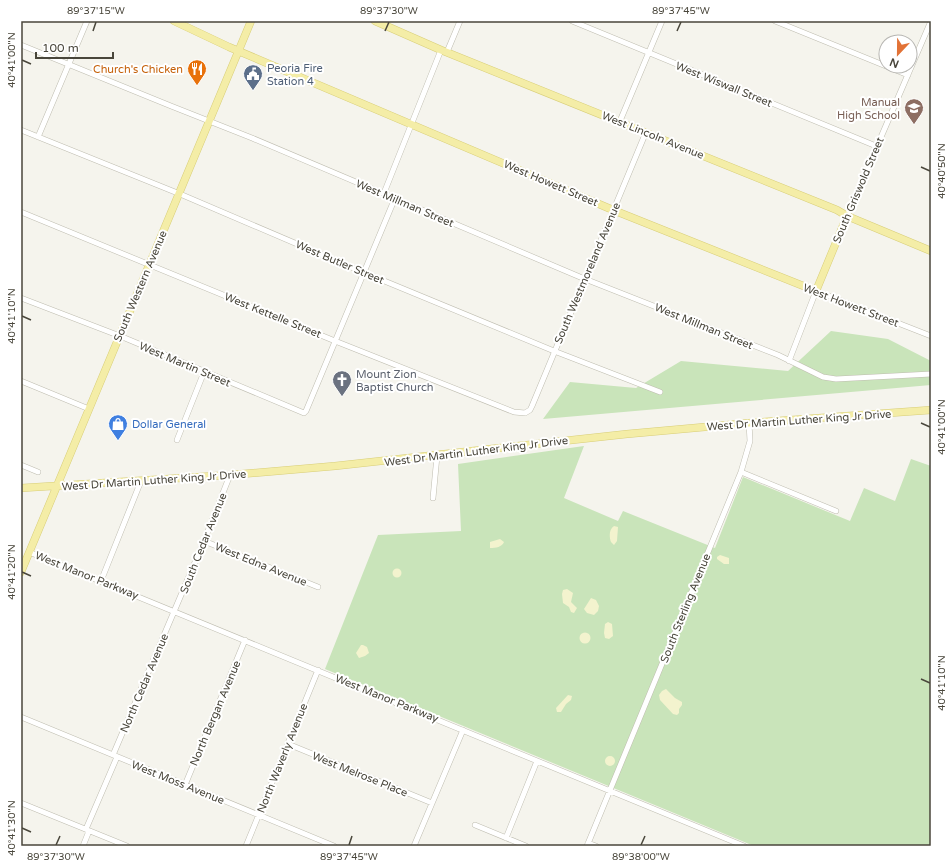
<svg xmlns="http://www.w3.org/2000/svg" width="952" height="867" font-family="'Varela Round',sans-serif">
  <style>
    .green { fill: #c9e4ba }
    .sand { fill: #f3f3ce }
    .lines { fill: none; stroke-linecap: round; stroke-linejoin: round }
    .minor-casing { stroke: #bfbdb0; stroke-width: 6 }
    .major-casing { stroke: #d8ce78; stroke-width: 8 }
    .minor { stroke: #fff; stroke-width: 5 }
    .major { stroke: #f4eda7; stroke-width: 7 }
    .ticks { fill: none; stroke: #49463b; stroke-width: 1.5 }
    .labels { text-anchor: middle; stroke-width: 4; stroke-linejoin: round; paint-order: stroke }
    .service-label { font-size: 11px; fill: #4e5e75; stroke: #fff; text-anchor: start }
    .food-label { font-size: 11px; fill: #c56008; stroke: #fff; text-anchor: end }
    .street-label { font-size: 11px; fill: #49463b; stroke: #fff }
    .education-label { font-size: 11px; fill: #785e54; stroke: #fff; text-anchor: end }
    .worship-label { font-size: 11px; fill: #5b616d; stroke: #fff; text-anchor: start }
    .shop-label { font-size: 11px; fill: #366cbe; stroke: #fff; text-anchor: start }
    .neatline { fill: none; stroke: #49463b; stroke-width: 1.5 }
    .ticks-label { font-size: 10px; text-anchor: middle; fill: #49463b }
  </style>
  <rect width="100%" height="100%" fill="#f5f4ed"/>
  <path class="green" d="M831,331L888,339L931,361V385L543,419L570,382L636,388L681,361L788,371Z
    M584,446L564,498L618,521L623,511L715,548L743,477L850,521L864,488L895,501L911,459L931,466V846H754L325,669L378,535L461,531L458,464Z"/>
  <path class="sand" d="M614,526L618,527L617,541L614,545L611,542C609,537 609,529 614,526Z
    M500,539L504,542C502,547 496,548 490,548V542Z
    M720,555L729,558V564H724L717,559V557Z
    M392.5 573a4.5 4.5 0 1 1 9 0a4.5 4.5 0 1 1-9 0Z
    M567,589L573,593L571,602L577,608L574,613L571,612L569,607L563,603L562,594L563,590Z
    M591,598L596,600L599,606L598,611L594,615L587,613L584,609Z
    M608,622L612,624L613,636L609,639L605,638L604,633L605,624Z
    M579.5 638a5.5 5.5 0 1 1 11 0a5.5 5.5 0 1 1-11 0Z
    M361,645H363L367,647L369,653L365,656L359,658L356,653Z
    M666,689L675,698L682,702V705L679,709V713L677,715L673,714L660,700L659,695L662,691Z
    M568,695L572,696L571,700L566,704L561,712H557L556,708Z
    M605 761a5 5 0 1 1 10 0a5 5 0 1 1-10 0Z"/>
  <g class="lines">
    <g class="minor-casing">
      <path id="minor" d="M572,21L876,146
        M775,21L908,75
        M21,45L171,106L252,138L580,277L778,355L823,377L836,379L931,374
        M447,52L460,21
        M620,121L662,21
        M21,130L180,194L365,273L554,351L660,392
        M38,137L87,21
        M384,193L441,50
        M21,212L335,341L514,412L525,413L530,410L532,406L646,132
        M847,216L931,21
        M21,298L120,336L304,413L306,411L395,198
        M789,361L816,291L931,336
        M21,381L89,409
        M177,440L204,372
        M21,465L38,472
        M741,472L836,511
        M433,498L437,456
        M204,541L318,587
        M29,552L744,846
        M101,581L141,481
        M21,717L334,846
        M288,744L432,803
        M113,755L204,541L230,475
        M185,785L245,640
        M21,803L127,846
        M475,825L526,846
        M86,829L117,757
        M506,838L537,761
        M588,843L596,846
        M83,846L89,831
        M246,846L318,670
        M414,846L463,730
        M587,846L741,472L750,441L749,423"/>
    </g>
    <g class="major-casing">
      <path id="major" d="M174,21L229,47L613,210L816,291L847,216
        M375,21L441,50L837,210L847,216L931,251
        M21,488L230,475L335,466L627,434L749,423L931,410
        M21,572L251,21"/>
    </g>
    <use href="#minor" class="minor"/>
    <use href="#major" class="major"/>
  </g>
  <path class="ticks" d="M93,31L96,22M385,31L389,22M677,31L681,22M22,60L31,64M921,167L930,171M22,316L31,320M921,423L930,427M22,572L31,576M921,679L930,683M22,828L31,832M56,845L60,836M349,845L352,836M641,845L645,836"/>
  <defs>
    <g id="restaurant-pin" transform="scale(1)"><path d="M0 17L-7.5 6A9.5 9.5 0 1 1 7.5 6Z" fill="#e8710a" stroke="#fff"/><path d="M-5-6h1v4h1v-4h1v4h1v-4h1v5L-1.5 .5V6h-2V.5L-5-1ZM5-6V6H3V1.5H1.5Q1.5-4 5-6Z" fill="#fff"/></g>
    <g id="civic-pin" transform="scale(1)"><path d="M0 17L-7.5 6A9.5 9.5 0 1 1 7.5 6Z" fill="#5c6f8a" stroke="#fff"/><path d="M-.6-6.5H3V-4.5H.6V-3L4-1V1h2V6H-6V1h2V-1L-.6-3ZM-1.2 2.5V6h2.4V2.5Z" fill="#fff"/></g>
    <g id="school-pin" transform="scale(1)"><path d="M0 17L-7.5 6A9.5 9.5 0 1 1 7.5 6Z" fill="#8d6e63" stroke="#fff"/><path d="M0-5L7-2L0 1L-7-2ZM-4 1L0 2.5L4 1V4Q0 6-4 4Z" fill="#fff"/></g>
    <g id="church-pin" transform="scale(1)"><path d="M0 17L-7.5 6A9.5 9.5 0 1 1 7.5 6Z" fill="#6b7280" stroke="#fff"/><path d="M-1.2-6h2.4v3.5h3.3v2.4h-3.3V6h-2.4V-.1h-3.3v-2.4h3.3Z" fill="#fff"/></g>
    <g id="shop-pin" transform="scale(1)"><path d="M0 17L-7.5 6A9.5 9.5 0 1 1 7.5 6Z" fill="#3f7fe0" stroke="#fff"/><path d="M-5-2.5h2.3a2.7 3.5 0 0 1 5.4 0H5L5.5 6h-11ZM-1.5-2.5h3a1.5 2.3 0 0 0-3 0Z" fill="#fff"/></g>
  </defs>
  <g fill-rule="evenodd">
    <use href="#restaurant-pin" x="197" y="69"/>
    <use href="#civic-pin" x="253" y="74"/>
    <use href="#school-pin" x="914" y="108"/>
    <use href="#church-pin" x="342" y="380"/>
    <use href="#shop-pin" x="118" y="424"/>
  </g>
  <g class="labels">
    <g class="service-label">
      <text x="267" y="72">Peoria Fire<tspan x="267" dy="13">Station 4</tspan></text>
    </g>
    <g class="food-label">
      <text x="183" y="73">Church's Chicken</text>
    </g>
    <g class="street-label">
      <text transform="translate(724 84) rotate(22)" y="4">West Wiswall Street</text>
      <text transform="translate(653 135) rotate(22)" y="4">West Lincoln Avenue</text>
      <text transform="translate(551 183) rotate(23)" y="4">West Howett Street</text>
      <text transform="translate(858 190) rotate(-67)" y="4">South Griswold Street</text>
      <text transform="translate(405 203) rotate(23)" y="4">West Millman Street</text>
      <text transform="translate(340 262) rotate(23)" y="4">West Butler Street</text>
      <text transform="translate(587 273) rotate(-67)" y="4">South Westmoreland Avenue</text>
      <text transform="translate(140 286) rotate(-67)" y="4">South Western Avenue</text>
      <text transform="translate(851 305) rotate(21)" y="4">West Howett Street</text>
      <text transform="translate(273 315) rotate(22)" y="4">West Kettelle Street</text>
      <text transform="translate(704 326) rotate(22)" y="4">West Millman Street</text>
      <text transform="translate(185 364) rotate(23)" y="4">West Martin Street</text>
      <text transform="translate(799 420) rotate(-4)" y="4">West Dr Martin Luther King Jr Drive</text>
      <text transform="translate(476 451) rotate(-7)" y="4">West Dr Martin Luther King Jr Drive</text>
      <text transform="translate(154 480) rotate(-4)" y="4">West Dr Martin Luther King Jr Drive</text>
      <text transform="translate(203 543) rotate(-68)" y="4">South Cedar Avenue</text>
      <text transform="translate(261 564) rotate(22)" y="4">West Edna Avenue</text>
      <text transform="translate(87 575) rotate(22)" y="4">West Manor Parkway</text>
      <text transform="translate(685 608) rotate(-68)" y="4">South Sterling Avenue</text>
      <text transform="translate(144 683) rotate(-67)" y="4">North Cedar Avenue</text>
      <text transform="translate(387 698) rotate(22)" y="4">West Manor Parkway</text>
      <text transform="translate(215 713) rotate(-67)" y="4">North Bergan Avenue</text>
      <text transform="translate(282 758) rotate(-68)" y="4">North Waverly Avenue</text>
      <text transform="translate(360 774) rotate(22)" y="4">West Melrose Place</text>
      <text transform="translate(178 782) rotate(22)" y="4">West Moss Avenue</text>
    </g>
    <g class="education-label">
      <text x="900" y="106">Manual<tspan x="900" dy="13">High School</tspan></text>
    </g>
    <g class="worship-label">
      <text x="356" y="378">Mount Zion<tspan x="356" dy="13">Baptist Church</tspan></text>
    </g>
    <g class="shop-label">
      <text x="132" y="428">Dollar General</text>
    </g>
  </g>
  <rect width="952" height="867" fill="none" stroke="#ffffff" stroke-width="44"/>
  <g transform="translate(898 54) rotate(202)"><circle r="19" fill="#ffffff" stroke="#b6b5b1"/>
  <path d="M0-3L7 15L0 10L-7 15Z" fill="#e27236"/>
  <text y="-6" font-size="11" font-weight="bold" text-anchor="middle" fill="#49463b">N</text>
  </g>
  <path d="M36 52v6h77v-6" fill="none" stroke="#49463b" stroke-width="2"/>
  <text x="42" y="52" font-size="12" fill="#49463b" stroke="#ffffff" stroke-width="3" paint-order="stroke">100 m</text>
  <rect x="22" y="22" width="908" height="823" class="neatline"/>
  <g class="ticks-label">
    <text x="96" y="14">89°37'15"W</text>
    <text x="389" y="14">89°37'30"W</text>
    <text x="681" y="14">89°37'45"W</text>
    <text transform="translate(11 60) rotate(-90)" y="4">40°41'00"N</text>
    <text transform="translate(941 171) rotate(-90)" y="4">40°40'50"N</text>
    <text transform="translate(11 316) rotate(-90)" y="4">40°41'10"N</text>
    <text transform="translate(941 427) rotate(-90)" y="4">40°41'00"N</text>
    <text transform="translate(11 572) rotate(-90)" y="4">40°41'20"N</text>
    <text transform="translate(941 683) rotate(-90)" y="4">40°41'10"N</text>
    <text transform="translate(11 828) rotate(-90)" y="4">40°41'30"N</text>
    <text x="56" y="860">89°37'30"W</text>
    <text x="349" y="860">89°37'45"W</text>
    <text x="641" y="860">89°38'00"W</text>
  </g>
</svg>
